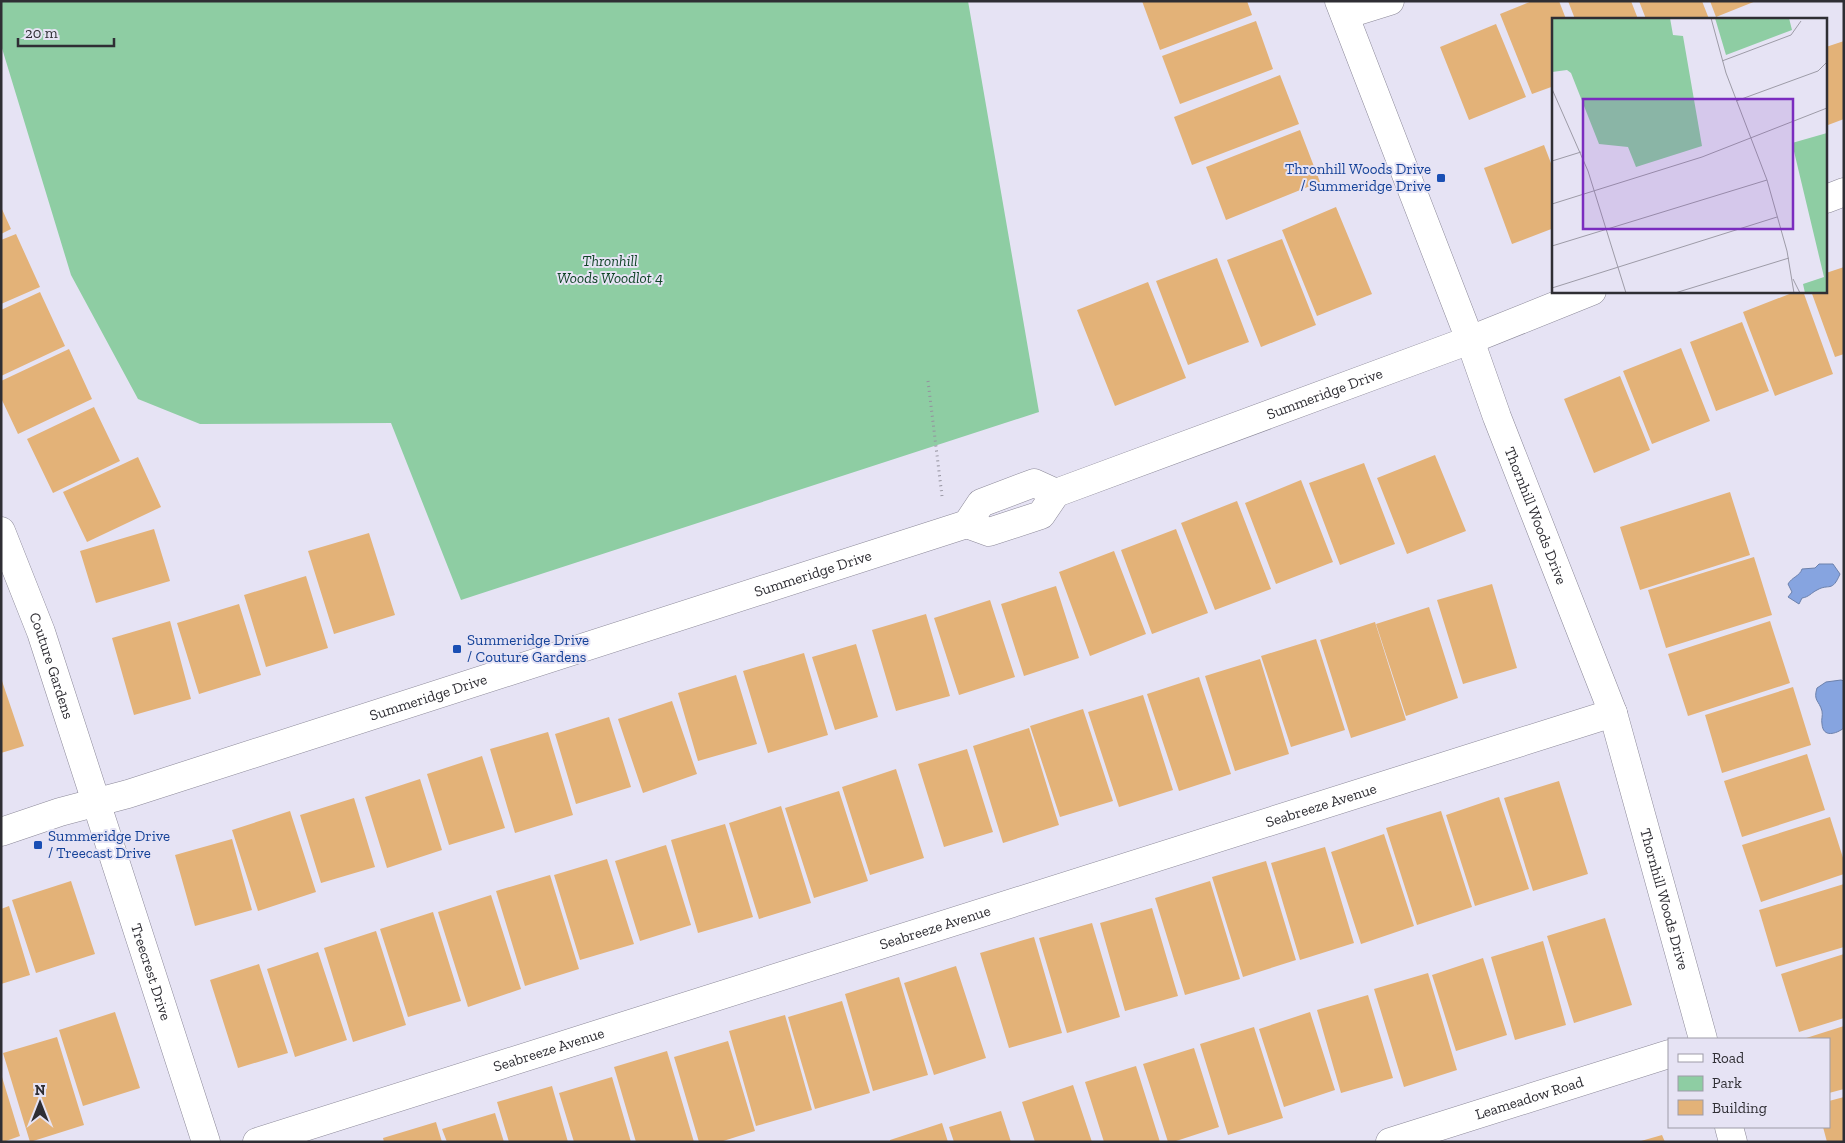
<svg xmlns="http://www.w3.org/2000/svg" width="1845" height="1143" font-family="'Zilla Slab',serif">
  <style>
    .green { fill: #8ecda3 }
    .water { fill: #86a4e0; stroke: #6c81ac }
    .building { fill: #e3b278 }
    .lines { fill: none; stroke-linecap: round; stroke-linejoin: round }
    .street-casing { stroke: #8b8898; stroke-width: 29 }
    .secondary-casing { stroke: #8b8898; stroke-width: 29 }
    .path { stroke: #94929e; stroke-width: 3; stroke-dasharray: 1 4; stroke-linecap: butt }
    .street { stroke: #fff; stroke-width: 28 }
    .secondary { stroke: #fff; stroke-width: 28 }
    .transit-dot { fill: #1a4fb4; stroke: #e6e3f4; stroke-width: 2 }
    .labels { text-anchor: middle; stroke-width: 4; stroke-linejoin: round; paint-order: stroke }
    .transit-label { font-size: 15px; fill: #164399; stroke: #e6e3f4; text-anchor: start }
    .park-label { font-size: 15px; font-style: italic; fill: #0f4326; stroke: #e6e3f4 }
    .street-label { font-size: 15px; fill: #2f2e34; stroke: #e6e3f4 }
    .inset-road { fill: none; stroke: #9d9ba7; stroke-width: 1 }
    .view { fill: #7b2cbf; fill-opacity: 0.15; stroke: #7b2cbf; stroke-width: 2.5 }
    .inset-edge { fill: none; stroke: #2f2e34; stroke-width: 2.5 }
  </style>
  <rect width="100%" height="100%" fill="#e6e3f4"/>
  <path class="green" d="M1,1H968L1039,412L461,600L391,423L200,424L138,399L71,275L1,45Z"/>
  <path class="water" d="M1819,564H1833L1840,574C1832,593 1829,583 1817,590C1811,593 1809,597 1802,598L1799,604L1788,597L1792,592L1788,584C1792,577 1800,576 1802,569L1815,568Z
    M1841,680L1844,681V728C1836,734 1823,738 1822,724C1821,719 1823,716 1822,711C1819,700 1813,701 1817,688L1826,682Z"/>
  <path class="building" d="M1142,1H1247L1252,15L1160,50Z
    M1532,1H1559L1566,19H1554V86L1532,94L1500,14Z
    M1568,1H1631L1638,19H1575Z
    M1639,1H1702L1709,19H1646Z
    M1710,1H1756L1716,17Z
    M1256,21L1273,69L1180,104L1162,56Z
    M1496,24L1526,97L1469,120L1440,47Z
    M1844,41V119L1828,125L1826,121V47Z
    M1280,75L1299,124L1192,165L1174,117Z
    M1300,130L1320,182L1226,220L1206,167Z
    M1544,145L1554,171V228L1512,244L1484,168Z
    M1,207L11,229L1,234Z
    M1336,207L1372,294L1317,316L1282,230Z
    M16,234L40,287L1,304V240Z
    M1282,239L1316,325L1261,347L1227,260Z
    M1217,258L1249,342L1188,365L1156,281Z
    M1844,267V354L1835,357L1811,291H1826V273Z
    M1148,282L1186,378L1115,406L1077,310Z
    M1797,291H1803L1833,374L1775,396L1743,312Z
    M40,292L65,346L1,376V310Z
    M1742,322L1769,391L1716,411L1690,342Z
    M1681,348L1710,421L1652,444L1623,371Z
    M69,349L92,399L18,434L1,398V381Z
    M1620,376L1650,450L1594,473L1564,399Z
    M94,407L120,461L53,493L27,439Z
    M1435,455L1466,531L1407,554L1377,478Z
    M138,457L161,507L87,542L63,492Z
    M1364,463L1395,544L1340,565L1309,483Z
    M1301,480L1333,562L1276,584L1245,503Z
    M1730,492L1750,555L1640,590L1620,527Z
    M1237,501L1271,589L1215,610L1181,523Z
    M154,529L170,581L96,603L80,551Z
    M1176,529L1208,613L1152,634L1121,550Z
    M369,533L395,615L334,634L308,551Z
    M1114,551L1146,634L1090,656L1059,572Z
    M1754,557L1772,615L1666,648L1648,590Z
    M306,576L328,648L266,667L244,595Z
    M1492,584L1517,668L1463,684L1437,600Z
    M1056,586L1079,658L1024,676L1001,604Z
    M990,600L1015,677L959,695L934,618Z
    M239,604L261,675L199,694L177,623Z
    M1429,607L1458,698L1406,716L1376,624Z
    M926,614L950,696L896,711L872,630Z
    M170,621L191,699L134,715L112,638Z
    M1770,621L1790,683L1688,716L1668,654Z
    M1375,622L1406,720L1351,738L1320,640Z
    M1316,639L1345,730L1291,747L1261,656Z
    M856,644L878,717L835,730L812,657Z
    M804,653L828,735L768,753L743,671Z
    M1260,659L1289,754L1235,771L1205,676Z
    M736,675L757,744L698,761L678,693Z
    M1199,677L1231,774L1179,791L1147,694Z
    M1,678L24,746L1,753Z
    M1793,687L1811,745L1722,773L1705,715Z
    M1143,695L1173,790L1119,807L1088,712Z
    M672,701L697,774L643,793L618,719Z
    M1083,709L1113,801L1060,817L1030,726Z
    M609,717L631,787L576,804L555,734Z
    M1029,728L1059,825L1003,843L973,746Z
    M548,732L573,815L515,833L490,749Z
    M967,749L993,832L944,847L918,764Z
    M1807,754L1825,810L1742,837L1724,781Z
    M482,756L505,828L449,845L427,774Z
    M896,769L924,858L870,875L842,787Z
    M420,779L442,850L387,868L365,797Z
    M1559,781L1588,874L1533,891L1504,798Z
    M839,791L868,881L814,898L785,808Z
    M1499,797L1529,889L1475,906L1446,815Z
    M354,798L375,867L321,883L300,815Z
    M781,806L811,903L759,919L729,823Z
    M290,811L316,892L258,911L232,830Z
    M1441,811L1472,907L1417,925L1386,828Z
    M1830,817L1844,861V874L1761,902L1742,845Z
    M725,824L753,917L698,933L671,840Z
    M1384,834L1414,926L1361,944L1331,852Z
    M232,839L252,910L195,926L175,855Z
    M666,845L691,925L640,941L615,861Z
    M1325,847L1354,943L1300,960L1271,863Z
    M607,859L634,944L580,960L554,875Z
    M1266,861L1296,960L1243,977L1212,877Z
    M550,875L579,969L525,986L496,891Z
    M71,881L95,954L36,973L12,900Z
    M1210,881L1240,979L1185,995L1155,898Z
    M1844,884V947L1776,967L1759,910Z
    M491,895L521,989L468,1007L438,912Z
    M9,906L30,975L1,984V909Z
    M1152,908L1178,996L1125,1011L1100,923Z
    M433,912L461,1001L408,1017L380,929Z
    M1605,918L1632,1005L1574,1023L1547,936Z
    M1092,923L1120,1017L1067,1033L1039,938Z
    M376,931L406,1025L353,1042L324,948Z
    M1034,937L1062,1033L1009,1048L980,953Z
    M1543,941L1566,1025L1515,1040L1491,957Z
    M318,952L347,1040L295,1057L267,969Z
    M1844,954V1018L1799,1032L1781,974Z
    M1483,958L1507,1035L1456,1051L1432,975Z
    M259,964L288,1053L238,1068L210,980Z
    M956,966L986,1058L934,1075L904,983Z
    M1428,973L1457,1070L1404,1087L1374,989Z
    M899,977L928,1075L873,1091L845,994Z
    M1368,995L1393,1078L1341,1093L1317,1010Z
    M842,1001L870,1093L815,1109L788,1017Z
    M115,1012L140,1088L83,1106L59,1030Z
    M1310,1012L1335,1090L1284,1107L1259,1029Z
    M785,1015L812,1110L756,1126L729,1031Z
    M1844,1026V1089L1829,1093V1039H1803Z
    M1254,1027L1283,1118L1228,1135L1200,1044Z
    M57,1037L84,1125L30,1142L3,1053Z
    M728,1041L755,1131L720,1142H699L674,1057Z
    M1194,1048L1219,1127L1173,1142H1168L1143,1064Z
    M667,1051L694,1142H636L614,1067Z
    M1136,1066L1160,1142H1104L1085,1082Z
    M2,1077L20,1136L3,1142H1Z
    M612,1077L631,1142H574L559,1093Z
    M1073,1085L1092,1142H1035L1022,1102Z
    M552,1086L568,1142H509L497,1102Z
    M1844,1097V1142H1827L1823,1127H1829V1101Z
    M1001,1111L1011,1142H954L949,1127Z
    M495,1113L504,1142H447L442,1129Z
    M436,1122L442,1142H384L383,1138Z
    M942,1123L948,1142H890V1140Z
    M1662,1135L1665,1142H1642L1641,1141Z"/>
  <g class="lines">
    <g class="street-casing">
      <g id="street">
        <path d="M1345,15L1390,1"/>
        <path d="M967,524L981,503L1034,483L1056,493"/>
        <path id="s1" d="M1,531L41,632L206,1142"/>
        <path id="s2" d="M1,832L60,812L128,794L967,524L989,532L1041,515L1056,493L1470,340"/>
        <path id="s3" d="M257,1142L1613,713"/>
        <path id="s4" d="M1390,1142L1669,1054"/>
      </g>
    </g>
    <g class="secondary-casing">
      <g id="secondary">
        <path id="s5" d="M1339,1L1470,340L1497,417L1613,713L1703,1039"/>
        <path d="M1826,199L1844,192"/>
        <path d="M1470,340L1592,291"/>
        <path d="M1729,1127L1733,1142"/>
      </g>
    </g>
    <path class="path" d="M928,381L942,496"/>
    <use href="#street" class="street"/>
    <use href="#secondary" class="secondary"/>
  </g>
  <g class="transit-dot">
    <rect x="1436" y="173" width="10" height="10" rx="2.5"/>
    <rect x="452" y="644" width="10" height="10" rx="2.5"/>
    <rect x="33" y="840" width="10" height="10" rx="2.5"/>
  </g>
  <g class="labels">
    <g class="transit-label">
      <text x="1431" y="174" text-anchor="end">Thronhill Woods Drive<tspan x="1431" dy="17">/ Summeridge Drive</tspan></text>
      <text x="467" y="645">Summeridge Drive<tspan x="467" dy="17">/ Couture Gardens</tspan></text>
      <text x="48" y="841">Summeridge Drive<tspan x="48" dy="17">/ Treecast Drive</tspan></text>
    </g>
    <g class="park-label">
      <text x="610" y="266">Thronhill<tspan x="610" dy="17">Woods Woodlot 4</tspan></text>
    </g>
    <g class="street-label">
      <text dy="5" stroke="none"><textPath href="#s2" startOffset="1405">Summeridge Drive</textPath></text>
      <text dy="5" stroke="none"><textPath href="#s5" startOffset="551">Thornhill Woods Drive</textPath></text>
      <text dy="5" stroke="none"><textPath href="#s2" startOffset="852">Summeridge Drive</textPath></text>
      <text dy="5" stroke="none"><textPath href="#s1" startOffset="144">Couture Gardens</textPath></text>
      <text dy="5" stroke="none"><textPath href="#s2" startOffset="448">Summeridge Drive</textPath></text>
      <text dy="5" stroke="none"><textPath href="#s3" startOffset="1116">Seabreeze Avenue</textPath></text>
      <text dy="5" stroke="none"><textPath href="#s5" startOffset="956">Thornhill Woods Drive</textPath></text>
      <text dy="5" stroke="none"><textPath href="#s3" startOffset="711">Seabreeze Avenue</textPath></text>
      <text dy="5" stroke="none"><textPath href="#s1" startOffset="466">Treecrest Drive</textPath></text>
      <text dy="5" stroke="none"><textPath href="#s3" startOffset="306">Seabreeze Avenue</textPath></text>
      <text dy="5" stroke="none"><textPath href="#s4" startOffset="146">Leameadow Road</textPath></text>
    </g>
  </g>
  <g transform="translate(1552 18)">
    <rect width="275" height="275" fill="#e6e3f4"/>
    <path d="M0,0H118L121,17L131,18L150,128L84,149L76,129L47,126L19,55L15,52L0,54ZM163,0H237L240,12L174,37ZM275,115V275H253L251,266L272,259L240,125Z" fill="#8ecda3"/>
    <path class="inset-road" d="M159,0L174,55L215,162L235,233L242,275M170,43L239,17L249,3M0,71L36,153L74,275M184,83L266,53L275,44M0,143L29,134M0,186L150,139L275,90M0,228L215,162M241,261L248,275M0,270L225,199M123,275L237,240"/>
    <path class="view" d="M31,81H241V211H31Z"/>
    <rect width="275" height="275" class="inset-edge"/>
  </g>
  <rect width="1845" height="1143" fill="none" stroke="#2f2e34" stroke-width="5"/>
  <rect x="1668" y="1038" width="162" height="90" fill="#e6e3f4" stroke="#9d9ba7"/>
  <rect x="1678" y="1054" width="25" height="8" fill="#ffffff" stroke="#9d9ba7"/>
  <text x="1712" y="1063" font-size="15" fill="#2f2e34">Road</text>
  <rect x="1678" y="1076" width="25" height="15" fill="#8ecda3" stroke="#9d9ba7"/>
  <text x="1712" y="1088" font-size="15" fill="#2f2e34">Park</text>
  <rect x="1678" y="1100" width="25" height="15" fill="#e3b278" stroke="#9d9ba7"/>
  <text x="1712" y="1113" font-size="15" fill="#2f2e34">Building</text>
  <g transform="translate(40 1103)" stroke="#e6e3f4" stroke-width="4" paint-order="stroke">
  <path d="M0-4L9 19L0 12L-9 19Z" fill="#2f2e34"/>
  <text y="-8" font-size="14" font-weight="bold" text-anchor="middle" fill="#2f2e34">N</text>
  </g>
  <path d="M18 38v8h96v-8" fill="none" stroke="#2f2e34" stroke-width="2.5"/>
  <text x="25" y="38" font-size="15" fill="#2f2e34" stroke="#e6e3f4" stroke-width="4" paint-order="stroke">20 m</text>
</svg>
